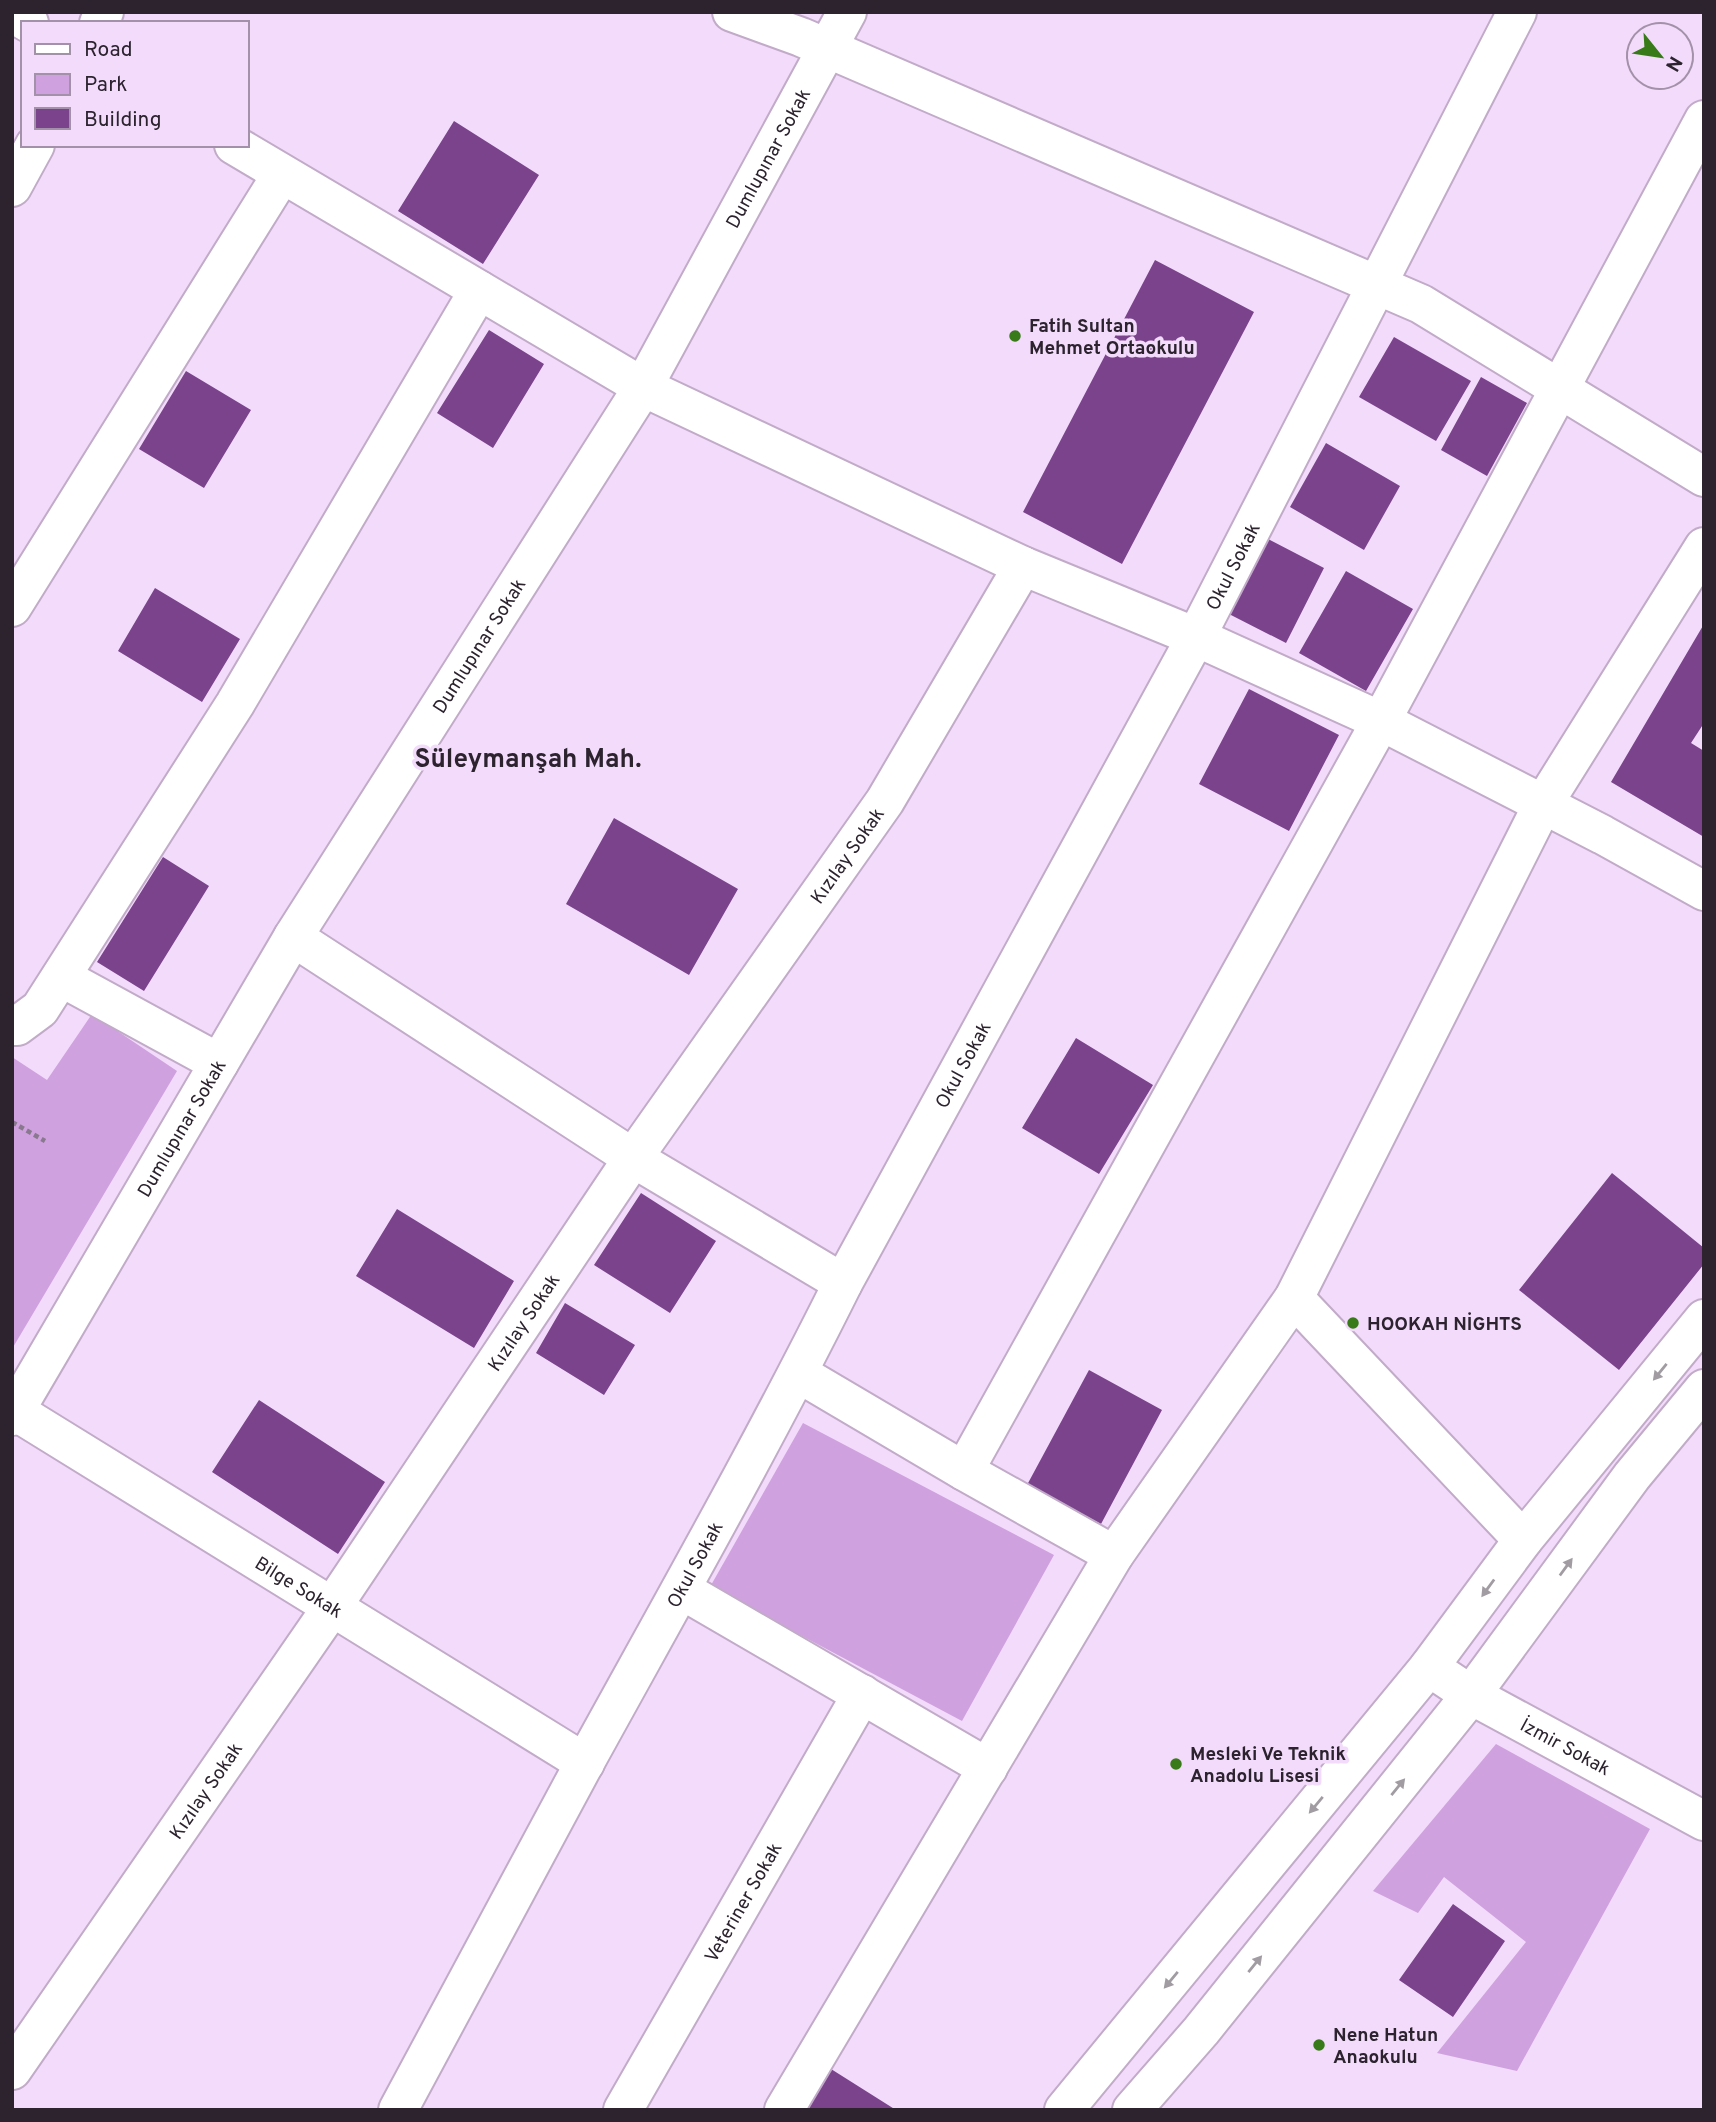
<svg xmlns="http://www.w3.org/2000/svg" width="1716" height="2122" font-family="Overpass,sans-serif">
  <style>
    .green { fill: #d0a1df }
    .building { fill: #7a438b }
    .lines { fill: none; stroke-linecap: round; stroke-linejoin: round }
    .minor-casing { stroke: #c2abc9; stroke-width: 42 }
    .tertiary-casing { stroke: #c2abc9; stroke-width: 42 }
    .path { stroke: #89798f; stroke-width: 4.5; stroke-dasharray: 5 3.5; stroke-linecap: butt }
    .minor { stroke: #fff; stroke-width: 38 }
    .tertiary { stroke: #fff; stroke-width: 38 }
    .oneway { fill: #a09ca1 }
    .poi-dot { fill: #387a19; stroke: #f3dbfb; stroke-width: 2.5 }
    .labels { text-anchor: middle; stroke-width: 7; stroke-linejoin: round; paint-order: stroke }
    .street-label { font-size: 19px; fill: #2c232f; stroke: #f3dbfb }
    .poi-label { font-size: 19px; font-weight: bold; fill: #2c232f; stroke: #f3dbfb; text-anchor: start }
    .district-label { font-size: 26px; font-weight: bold; fill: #2c232f; stroke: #f3dbfb }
  </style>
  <rect width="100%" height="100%" fill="#f3dbfb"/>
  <path class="green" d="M92,1014L177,1071L12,1349V1057L47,1080Z
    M803,1423L1054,1555L962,1721L710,1587Z
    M1496,1744L1650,1829L1517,2071L1437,2053L1526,1942L1444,1877L1418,1913L1373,1891Z"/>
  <path class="building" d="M454,121L539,175L483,264L398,211Z
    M1155,260L1254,312L1122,564L1023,512Z
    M489,330L544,364L493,448L437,413Z
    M1394,337L1471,381L1436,441L1359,397Z
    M186,371L251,410L204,488L139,449Z
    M1481,377L1527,403L1487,476L1441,450Z
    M1326,443L1400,486L1364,550L1290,507Z
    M1268,539L1324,568L1286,643L1229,614Z
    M1346,571L1413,609L1366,691L1299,653Z
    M155,588L240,639L202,702L118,651Z
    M1704,624V723L1691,743L1704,751V837L1611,782Z
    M1249,689L1339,735L1289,831L1199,784Z
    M614,818L738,889L689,975L566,904Z
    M163,857L209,886L144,991L97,962Z
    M1076,1038L1153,1085L1099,1174L1022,1128Z
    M1612,1173L1704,1248V1264L1619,1370L1519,1290Z
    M641,1193L716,1241L670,1313L594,1265Z
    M397,1209L514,1281L474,1348L356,1276Z
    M565,1303L635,1345L604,1395L536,1353Z
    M1089,1370L1162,1410L1101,1524L1027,1485Z
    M259,1400L385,1482L338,1554L212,1472Z
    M1453,1904L1505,1941L1453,2017L1399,1980Z
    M831,2069L896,2110H806Z"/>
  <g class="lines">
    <g class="minor-casing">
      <g id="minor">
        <path d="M732,12L801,37L1421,304L1704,477"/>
        <path d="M12,13L29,23"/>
        <path d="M99,23L104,12"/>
        <path d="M234,145L643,387L1023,566L1196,637L1381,721L1603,835L1704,891"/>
        <path d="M12,187L35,145"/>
        <path d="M12,607L282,174"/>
        <path d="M293,937L633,1158L843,1283"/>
        <path d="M61,977L219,1063"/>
        <path d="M12,1026H17L40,1009L235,704L479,290"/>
        <path d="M1294,1298L1523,1540"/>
        <path d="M798,1373L964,1471L1114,1555"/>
        <path id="s1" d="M15,1411L585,1763"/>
        <path id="s2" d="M12,1416L293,937L643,387L847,12"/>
        <path d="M964,1471L1381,721L1704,120"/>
        <path d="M682,1590L988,1768"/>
        <path id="s3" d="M1429,1667L1471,1695L1704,1821"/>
        <path id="s4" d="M12,2070L332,1607L633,1158L885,801L1023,566"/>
        <path id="s5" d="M398,2110C460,1995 522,1879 584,1764C672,1604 762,1446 843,1283L1196,637L1517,12"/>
        <path id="s6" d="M623,2110L862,1694"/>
        <path d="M784,2110L1114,1555L1294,1298L1542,806L1704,547"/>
      </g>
    </g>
    <g class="tertiary-casing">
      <path id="tertiary" d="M1064,2110L1429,1667L1523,1540L1704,1319
        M1132,2110L1201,2031L1471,1695L1632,1476L1704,1389"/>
    </g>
    <path class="path" d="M12,1122L45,1141"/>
    <use href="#minor" class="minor"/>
    <use href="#tertiary" class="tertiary"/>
  </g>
  <defs><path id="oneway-solid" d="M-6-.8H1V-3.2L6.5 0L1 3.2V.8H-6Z" transform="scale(1.75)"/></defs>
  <g class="oneway">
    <use href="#oneway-solid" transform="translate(1660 1372) rotate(129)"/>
    <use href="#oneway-solid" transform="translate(1566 1567) rotate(-54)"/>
    <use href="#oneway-solid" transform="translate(1488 1588) rotate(126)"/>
    <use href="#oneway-solid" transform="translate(1398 1787) rotate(-51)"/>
    <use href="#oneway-solid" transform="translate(1316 1805) rotate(130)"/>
    <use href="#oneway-solid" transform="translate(1255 1964) rotate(-51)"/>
    <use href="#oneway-solid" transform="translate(1171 1980) rotate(130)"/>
  </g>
  <g class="poi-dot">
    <circle cx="1015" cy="336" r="7"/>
    <circle cx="1353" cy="1323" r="7"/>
    <circle cx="1176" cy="1764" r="7"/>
    <circle cx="1319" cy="2045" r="7"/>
  </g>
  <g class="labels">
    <g class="street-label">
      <text dy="7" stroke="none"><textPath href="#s2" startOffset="1468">Dumlupınar Sokak</textPath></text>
      <text dy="7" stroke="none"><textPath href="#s5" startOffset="1755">Okul Sokak</textPath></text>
      <text dy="7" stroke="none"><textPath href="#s2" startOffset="901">Dumlupınar Sokak</textPath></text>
      <text dy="7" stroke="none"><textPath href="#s4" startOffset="1474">Kızılay Sokak</textPath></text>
      <text dy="7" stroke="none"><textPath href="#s5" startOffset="1188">Okul Sokak</textPath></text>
      <text dy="7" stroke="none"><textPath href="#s2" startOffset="334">Dumlupınar Sokak</textPath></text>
      <text dy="7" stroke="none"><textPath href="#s4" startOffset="906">Kızılay Sokak</textPath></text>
      <text dy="7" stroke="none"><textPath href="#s5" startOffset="621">Okul Sokak</textPath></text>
      <text dy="7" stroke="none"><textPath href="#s1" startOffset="334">Bilge Sokak</textPath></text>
      <text dy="7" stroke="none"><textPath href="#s3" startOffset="158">İzmir Sokak</textPath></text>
      <text dy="7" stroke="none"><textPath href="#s4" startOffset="340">Kızılay Sokak</textPath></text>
      <text dy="7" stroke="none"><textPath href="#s6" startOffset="240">Veteriner Sokak</textPath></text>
    </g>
    <g class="poi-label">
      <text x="1029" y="332">Fatih Sultan<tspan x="1029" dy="22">Mehmet Ortaokulu</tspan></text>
      <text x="1367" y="1330">HOOKAH NİGHTS</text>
      <text x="1190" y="1760">Mesleki Ve Teknik<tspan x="1190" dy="22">Anadolu Lisesi</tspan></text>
      <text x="1333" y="2041">Nene Hatun<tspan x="1333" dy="22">Anaokulu</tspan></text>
    </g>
    <g class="district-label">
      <text x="528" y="767">Süleymanşah Mah.</text>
    </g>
  </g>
  <rect width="1716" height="2122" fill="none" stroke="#2c232f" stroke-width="28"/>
  <rect x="21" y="21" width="228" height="126" fill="#f3dbfb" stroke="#a391a9" stroke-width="2"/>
  <rect x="35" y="44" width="35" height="10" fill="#ffffff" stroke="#a391a9" stroke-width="2"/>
  <text x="84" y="56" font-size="21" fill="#2c232f">Road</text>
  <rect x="35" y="74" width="35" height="21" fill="#d0a1df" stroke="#a391a9" stroke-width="2"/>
  <text x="84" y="91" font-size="21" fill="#2c232f">Park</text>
  <rect x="35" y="108" width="35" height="21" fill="#7a438b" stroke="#a391a9" stroke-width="2"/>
  <text x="84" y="126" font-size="21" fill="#2c232f">Building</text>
  <g transform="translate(1660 56) rotate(120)"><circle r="33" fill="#f3dbfb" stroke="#a391a9" stroke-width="2"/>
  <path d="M0-5L12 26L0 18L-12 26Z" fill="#387a19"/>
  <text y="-10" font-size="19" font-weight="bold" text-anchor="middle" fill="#2c232f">N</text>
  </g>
</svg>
